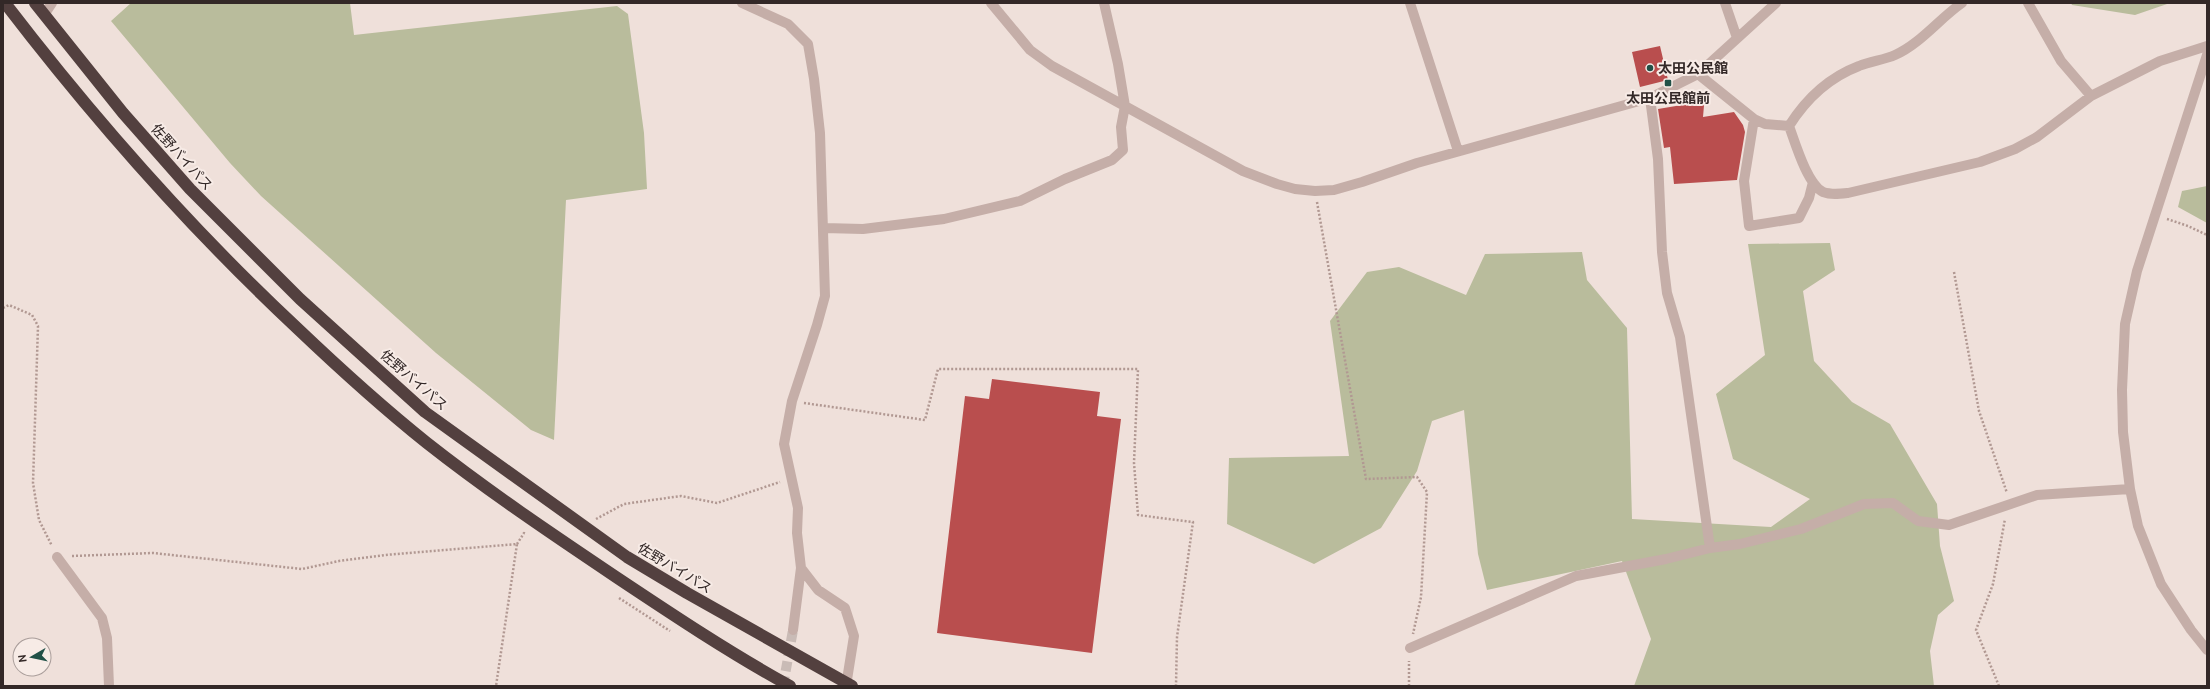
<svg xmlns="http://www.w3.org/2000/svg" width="2210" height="689" font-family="Cabin,'Noto Sans JP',sans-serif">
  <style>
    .green { fill: #b9bc9c }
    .building { fill: #b94e4e }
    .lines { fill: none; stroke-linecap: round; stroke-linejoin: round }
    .minor-tunnel { stroke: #c9bbb6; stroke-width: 10; stroke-dasharray: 10 5; stroke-linecap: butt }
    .path { stroke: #b19892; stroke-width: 2.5; stroke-dasharray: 2 2; stroke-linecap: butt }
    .minor { stroke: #c5aea8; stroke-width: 10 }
    .highway { stroke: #53403f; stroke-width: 12 }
    .poi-dot { fill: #215047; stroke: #f7ebe6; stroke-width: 1.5 }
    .labels { text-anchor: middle; stroke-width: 4; stroke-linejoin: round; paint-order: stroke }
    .poi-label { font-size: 14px; font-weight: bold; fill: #332827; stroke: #f7ebe6; text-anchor: start }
    .street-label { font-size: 14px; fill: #332827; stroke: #f7ebe6 }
  </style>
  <rect width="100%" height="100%" fill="#efe0da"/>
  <path class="green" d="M131,3H350L354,35L617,6L628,14L644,133L647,189L566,200L554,440L531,430L436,353L261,196L230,163L111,21Z
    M2071,3H2170L2135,15L2072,5Z
    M2207,186V223L2178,207L2182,191Z
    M1830,243L1835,270L1803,291L1814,361L1852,402L1890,424L1937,504L1940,546L1954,601L1938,615L1930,651L1934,686H1634L1651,639L1622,561L1487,590L1478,554L1464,410L1432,421L1417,471L1381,528L1314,564L1227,524L1229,458L1349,456L1330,321L1367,272L1399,267L1466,295L1485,254L1582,252L1587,280L1627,328L1632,519L1771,527L1810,499L1733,459L1716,394L1765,355L1748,244Z"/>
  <path class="building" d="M1660,46L1668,80L1640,87L1632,52Z
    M1689,92L1705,94L1703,117L1734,112L1743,125L1745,132L1737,180L1674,184L1670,147L1664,148L1658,109L1688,104Z
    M992,379L1100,392L1097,416L1121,419L1092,653L937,633L965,396L989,399Z"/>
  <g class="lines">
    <path class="minor-tunnel" d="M783,686L793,630"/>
    <path class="path" d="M1317,202L1366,479L1417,477L1427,492L1421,597L1413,634
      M2167,219L2188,226L2207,235
      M1954,272L1979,411L2007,493
      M3,308L9,305L32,315L38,326L33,483L39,520L52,546
      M804,403L925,420L938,369H1138L1134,463L1138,515L1193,522L1177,637L1176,686
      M596,519L624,504L681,496L717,503L780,482
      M517,544L524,533L526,534
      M72,556L153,553L302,569L339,561L385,555L517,544L496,686
      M619,598L670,631
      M1409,686V661
      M1999,686L1976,630L1993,584L2005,519"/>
    <path class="minor" d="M742,3L788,24L808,44L814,79L820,133L825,296L817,325L792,401L784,444L798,508L797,533L801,568L818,590L845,608L854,636L846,686
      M991,3L1030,50L1052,66L1243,171L1277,184L1295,189L1315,191L1334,190L1362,182L1417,163L1650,98L1698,74L1776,3
      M1410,3L1458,151
      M1725,3L1737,38
      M2028,3L2061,61L2091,96
      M44,15L52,3
      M2207,55L2137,271L2125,324L2122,390L2123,432L2130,489L2138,526L2161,584L2191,630L2207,650
      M1698,74L1754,119L1744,181L1749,226L1799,218L1809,198L1813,182
      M1650,98L1658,159L1662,252L1667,293L1680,337L1710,548
      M1754,119L1765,124L1789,126C1806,99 1830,77 1859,66C1871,61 1884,60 1895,55C1920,44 1939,19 1962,3
      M1789,126C1795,142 1807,184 1823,192C1831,195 1839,194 1848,193L1980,162L2015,149L2037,137L2091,96L2160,61L2207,46
      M824,228L863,229L944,219L1020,201L1065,179L1112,160L1123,150L1121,127L1125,106L1118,64L1104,3
      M57,557L102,618L107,638L109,686
      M793,630L801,568
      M1410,648L1576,576L1666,559L1710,548L1740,544L1801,529L1864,504L1893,503L1918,521L1949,525L2037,495L2130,489"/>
    <path class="highway" d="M5,3C94,119 190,228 297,328C339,368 382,407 427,443C488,491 552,534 616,577C673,615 730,653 790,686
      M35,3L123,113L190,189L300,299L425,412L627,557L687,593L852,686"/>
  </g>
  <g class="poi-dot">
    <circle cx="1650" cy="68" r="4"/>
    <rect x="1664" y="79" width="8" height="8" rx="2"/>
  </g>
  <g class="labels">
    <g class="poi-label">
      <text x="1658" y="73">太田公民館</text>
      <text x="1668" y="103" text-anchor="middle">太田公民館前</text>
    </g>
    <g class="street-label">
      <text transform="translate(182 157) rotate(48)" y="5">佐野バイパス</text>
      <text transform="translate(414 380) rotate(41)" y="5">佐野バイパス</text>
      <text transform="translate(675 568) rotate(31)" y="5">佐野バイパス</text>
    </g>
  </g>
  <rect width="2210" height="689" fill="none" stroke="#332827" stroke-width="8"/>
  <g transform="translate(32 657) rotate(261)"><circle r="19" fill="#f7ebe6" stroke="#a99d9a"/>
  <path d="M0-3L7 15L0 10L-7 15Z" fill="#215047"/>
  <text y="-6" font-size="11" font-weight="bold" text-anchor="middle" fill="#332827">N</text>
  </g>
</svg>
